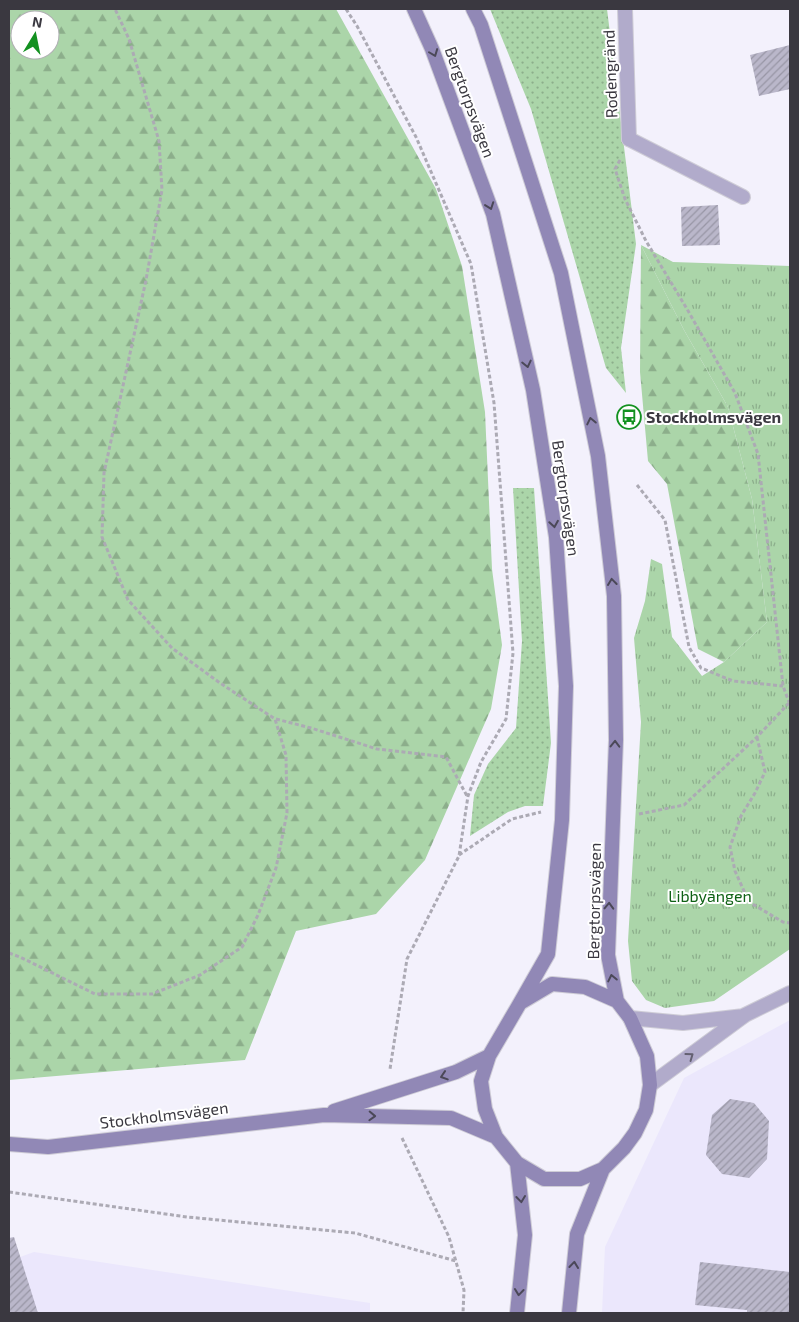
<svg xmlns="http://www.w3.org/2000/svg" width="799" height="1322" font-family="'Exo 2',sans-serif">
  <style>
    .built { fill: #ebe7fc }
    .grass { fill: url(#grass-dots) }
    .forest { fill: url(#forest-firs); fill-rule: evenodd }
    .park { fill: url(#park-tufts) }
    .building { fill: url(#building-hatch) }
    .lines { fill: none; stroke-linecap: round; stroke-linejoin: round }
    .service-casing { stroke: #ceccd6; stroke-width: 16 }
    .minor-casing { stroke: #ceccd6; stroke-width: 16 }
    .secondary-casing { stroke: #ceccd6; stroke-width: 16 }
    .path { stroke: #acaab4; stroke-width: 3; stroke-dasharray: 4 2.5; stroke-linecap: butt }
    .service { stroke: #b1abcb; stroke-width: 14 }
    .minor { stroke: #b1abcb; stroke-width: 14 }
    .secondary { stroke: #9188b6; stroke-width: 14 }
    .oneway { stroke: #4b4858 }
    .oneway2 { stroke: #646071 }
    .labels { text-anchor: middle; stroke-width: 4; stroke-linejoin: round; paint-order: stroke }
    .street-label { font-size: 16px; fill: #3a3840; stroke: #fff }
    .poi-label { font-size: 16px; font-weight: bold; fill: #3a3840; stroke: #fff; text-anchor: start }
    .park-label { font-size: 16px; fill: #0f6115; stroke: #fff }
  </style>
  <defs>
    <pattern id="grass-dots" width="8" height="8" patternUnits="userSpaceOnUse" patternTransform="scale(1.25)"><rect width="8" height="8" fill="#abd5a9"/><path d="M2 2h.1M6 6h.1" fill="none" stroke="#8cae8b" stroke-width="1.8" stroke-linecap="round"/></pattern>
    <pattern id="forest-firs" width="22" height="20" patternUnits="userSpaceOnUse" patternTransform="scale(1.25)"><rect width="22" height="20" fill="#abd5a9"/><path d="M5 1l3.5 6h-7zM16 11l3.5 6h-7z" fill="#8cae8b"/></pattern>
    <pattern id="park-tufts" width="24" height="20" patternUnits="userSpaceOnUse" patternTransform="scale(1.25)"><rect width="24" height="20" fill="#abd5a9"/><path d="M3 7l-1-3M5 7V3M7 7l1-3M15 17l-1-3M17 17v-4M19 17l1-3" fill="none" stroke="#8cae8b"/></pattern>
    <pattern id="building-hatch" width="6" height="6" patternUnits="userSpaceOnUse" patternTransform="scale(1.25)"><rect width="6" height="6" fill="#bab7ca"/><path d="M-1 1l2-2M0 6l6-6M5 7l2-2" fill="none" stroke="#9896a5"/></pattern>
  </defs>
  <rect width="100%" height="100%" fill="#f3f1fc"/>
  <path class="built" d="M790,1020V1313H602L605,1247L684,1078Z
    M34,1252L370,1303V1313H9V1261Z"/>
  <path class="grass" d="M490,9H607L636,244L621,348L626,393L606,368L531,109Z
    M513,488H534L551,743L543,806H525L508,812L470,836L474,795L488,764L516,728L522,641Z"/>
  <path class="forest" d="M9,9H336L436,189L462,266L485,412L492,569L502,645L491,709L425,860L376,914L296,931L245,1060L9,1080ZM20,20H50V50H20Z
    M641,245L684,330L728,407L752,499L767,622L724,662L698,649L667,484L648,461L640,372Z"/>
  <path class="park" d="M641,245L673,262L790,266V949L714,1001L665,1008L646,1000L632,981L628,941L641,722L634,638L645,601L651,559L662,564L672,637L702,676L724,662L767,622L752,499L728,407L684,330Z"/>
  <path class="building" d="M790,45V89L759,96L750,55Z
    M718,205L720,245L682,246L681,207Z
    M730,1099L754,1103L769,1121L767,1159L749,1178L722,1174L706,1155L712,1115Z
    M14,1237L38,1313H9V1238Z
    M700,1262L790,1272V1313H747V1310L695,1305Z"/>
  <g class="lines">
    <g class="service-casing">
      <path id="service" d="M629,139L743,197"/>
    </g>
    <g class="minor-casing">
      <path id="minor" d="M625,9L629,139
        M630,1018L683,1023L744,1016
        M650,1085L745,1015L790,993"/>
    </g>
    <g class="secondary-casing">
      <path id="secondary" d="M414,9L432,49L493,214L533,390L556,537L566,686L562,820L548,954L520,1003L489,1056L481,1081L485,1109L496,1137L517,1163L544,1179H580L603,1169L624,1148L635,1133L646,1110L650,1085L647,1056L630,1018L617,1001L585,987L552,984L520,1003
        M473,9L481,25L561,273L598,456L614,596L616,740L608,955L617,1001
        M334,1111L456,1072L489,1056
        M9,1144L48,1147L324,1115L451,1118L496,1137
        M517,1313L525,1235L517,1163
        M569,1313L577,1234L603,1169"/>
    </g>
    <path class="path" d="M346,9L357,26L416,137L471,264L494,403L513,653L506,719L481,762L468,796L459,856L407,959L390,1069
      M620,160L615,169L625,199L646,241L687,309L735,393L758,454L783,686L789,702
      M637,485L665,520L689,647L701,668L733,681L783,686
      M276,719L311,728L377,749L446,757L467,796
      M757,737L765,772L755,793L741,816L730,847L735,871L749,902L783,922L790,923
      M639,814L684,805L757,737L790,702
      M459,855L512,819L541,812
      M9,953L20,957L95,994H152L200,975L242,947L258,915L276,868L287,813L286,755L275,719L220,683L172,648L128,600L102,537L104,473L146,280L162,190L159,141L129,39L115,9
      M402,1138L449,1237L464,1290L463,1313
      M9,1192L187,1217L355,1233L456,1261"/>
    <use href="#service" class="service"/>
    <use href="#minor" class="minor"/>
    <use href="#secondary" class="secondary"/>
  </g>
  <defs><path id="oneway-chevron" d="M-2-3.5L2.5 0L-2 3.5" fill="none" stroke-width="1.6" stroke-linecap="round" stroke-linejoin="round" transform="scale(1.25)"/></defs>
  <g class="oneway">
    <use href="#oneway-chevron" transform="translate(434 53) rotate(69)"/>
    <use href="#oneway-chevron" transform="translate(490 206) rotate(70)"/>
    <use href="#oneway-chevron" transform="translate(527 364) rotate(77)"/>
    <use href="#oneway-chevron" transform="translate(591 421) rotate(-102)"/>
    <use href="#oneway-chevron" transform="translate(554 524) rotate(81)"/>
    <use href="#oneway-chevron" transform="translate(612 582) rotate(-97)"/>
    <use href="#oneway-chevron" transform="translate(615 744) rotate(-89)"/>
    <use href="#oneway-chevron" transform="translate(609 906) rotate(-88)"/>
    <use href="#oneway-chevron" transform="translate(612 978) rotate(-102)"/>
    <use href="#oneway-chevron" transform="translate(444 1076) rotate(162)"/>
    <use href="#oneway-chevron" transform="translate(372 1116) rotate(2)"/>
    <use href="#oneway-chevron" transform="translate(521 1199) rotate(83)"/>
    <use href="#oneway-chevron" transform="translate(574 1265) rotate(-84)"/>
    <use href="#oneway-chevron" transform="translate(519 1292) rotate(96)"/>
  </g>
  <use class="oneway2" href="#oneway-chevron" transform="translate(690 1056) rotate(-36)"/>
  <defs>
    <g id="bus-ring" transform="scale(1.25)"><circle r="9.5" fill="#fff" stroke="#139120" stroke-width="1.5"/><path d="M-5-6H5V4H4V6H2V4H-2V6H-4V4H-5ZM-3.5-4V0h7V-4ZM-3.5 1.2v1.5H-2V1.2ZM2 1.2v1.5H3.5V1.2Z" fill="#139120"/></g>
  </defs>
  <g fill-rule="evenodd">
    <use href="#bus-ring" x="629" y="417"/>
  </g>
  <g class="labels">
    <g class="street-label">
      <text transform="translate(610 74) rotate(-92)" y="6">Rodengränd</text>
      <text transform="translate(470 102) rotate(70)" y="6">Bergtorpsvägen</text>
      <text transform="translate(566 498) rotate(82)" y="6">Bergtorpsvägen</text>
      <text transform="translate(594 901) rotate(-89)" y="6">Bergtorpsvägen</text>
      <text transform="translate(164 1115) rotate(-7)" y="6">Stockholmsvägen</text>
    </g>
    <g class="poi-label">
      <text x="646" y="423">Stockholmsvägen</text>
    </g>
    <g class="park-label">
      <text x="710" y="902">Libbyängen</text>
    </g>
  </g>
  <rect width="799" height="1322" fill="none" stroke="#3a3840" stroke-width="20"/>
  <g transform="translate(35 35) rotate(10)"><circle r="24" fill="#ffffff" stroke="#b0afb3"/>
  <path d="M0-4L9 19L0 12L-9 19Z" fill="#139120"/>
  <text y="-8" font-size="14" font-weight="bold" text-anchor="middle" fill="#3a3840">N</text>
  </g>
</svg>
